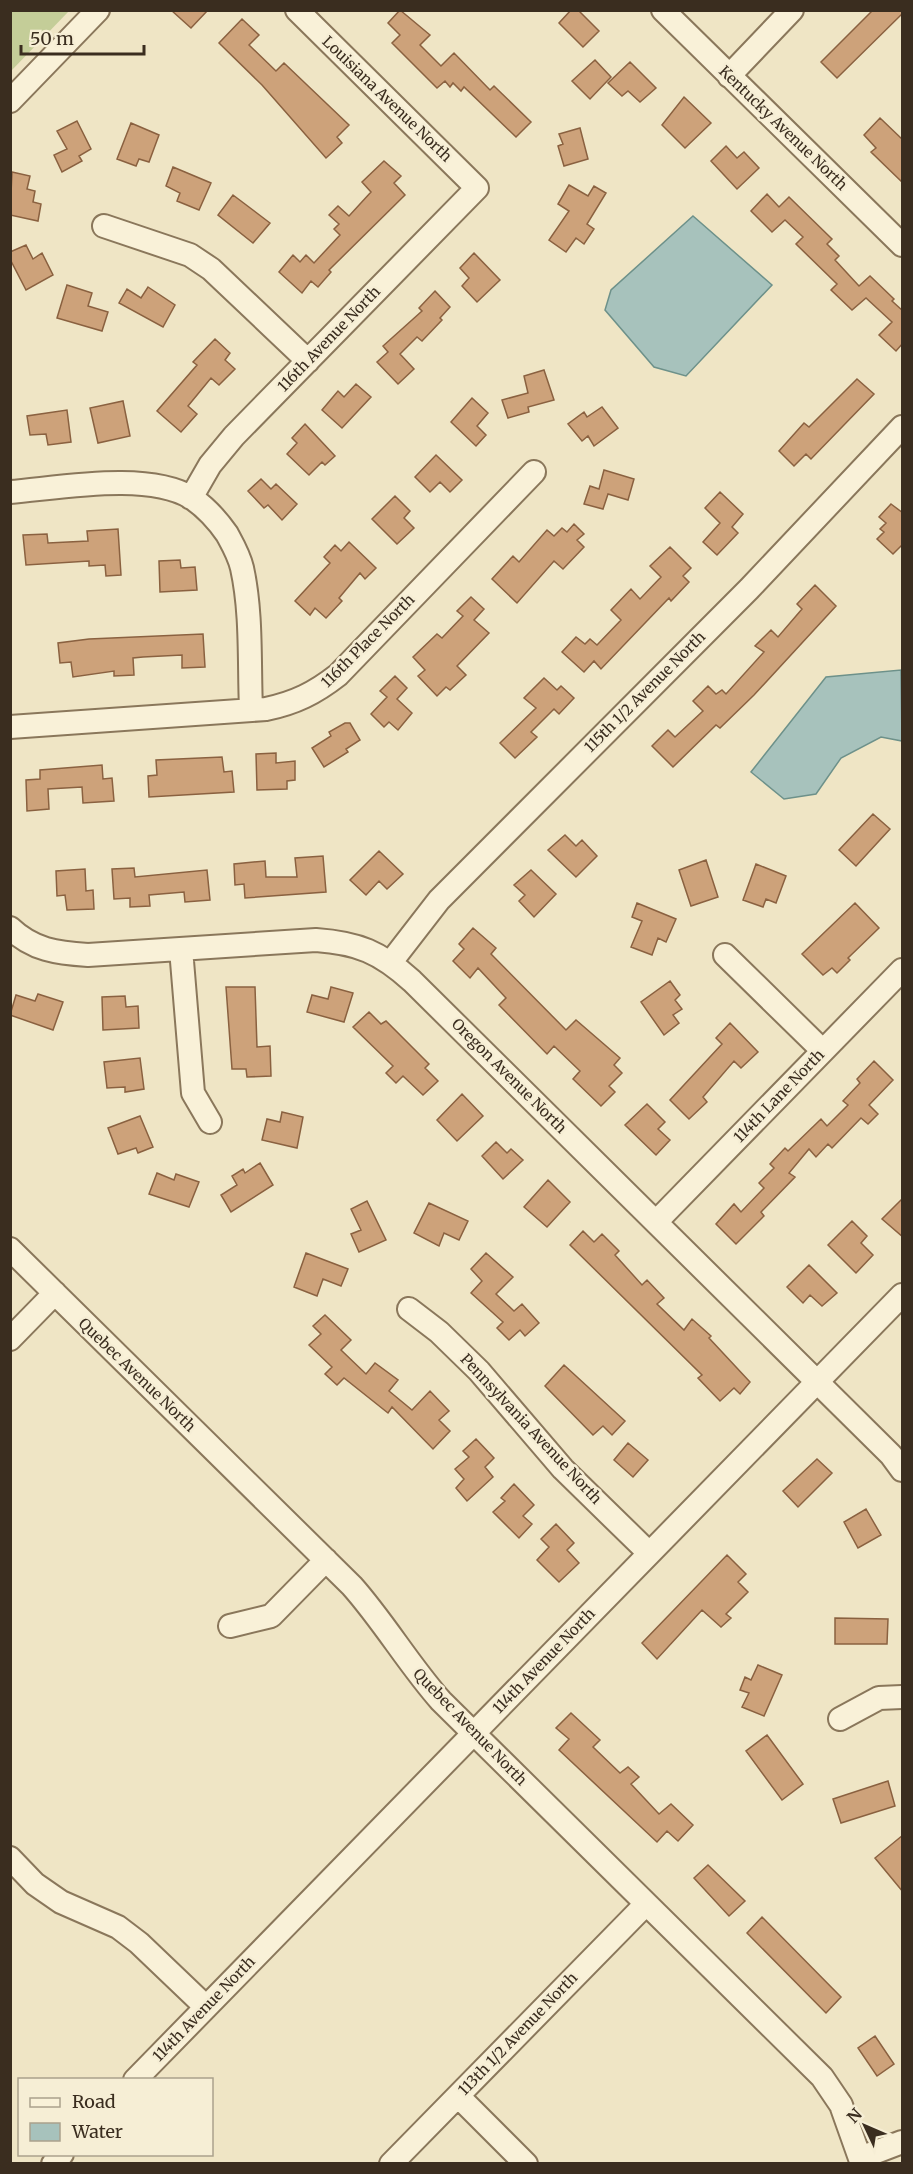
<svg xmlns="http://www.w3.org/2000/svg" width="913" height="2174" font-family="Merriweather,serif">
  <style>
    .green { fill: #c4cd98 }
    .water { fill: #a7c2bc; stroke: #6d918a; stroke-width: 1.5 }
    .building { fill: #cda27a; stroke: #8a6140; stroke-width: 1.5 }
    .lines { fill: none; stroke-linecap: round; stroke-linejoin: round }
    .minor-casing { stroke: #8a775b; stroke-width: 26 }
    .minor { stroke: #f9f1d8; stroke-width: 22 }
    .labels { text-anchor: middle; stroke-width: 5; stroke-linejoin: round; paint-order: stroke }
    .street-label { font-size: 15px; fill: #3a2d1f; stroke: #f6eed5 }
  </style>
  <rect width="100%" height="100%" fill="#efe5c5"/>
  <path class="green" d="M11,10L69,11L11,71L10,11Z"/>
  <path class="water" d="M693,216L772,285L686,376L654,367L605,310L611,290Z
    M901,670L902,741L881,737L841,758L816,794L784,799L751,772L826,677Z"/>
  <path class="building" d="M171,10H208L191,28Z
    M400,10L430,35L420,45L441,66L454,53L490,90L494,86L531,122L516,137L464,87L461,91L453,83L450,87L445,81L437,88L392,43L400,35L388,23Z
    M571,10H578L599,31L583,47L559,23Z
    M873,10H903V13L837,78L821,62Z
    M242,19L259,35L249,45L276,71L284,63L349,125L337,137L342,143L326,158L262,85L219,43Z
    M595,60L611,77L590,99L572,81Z
    M630,62L656,88L640,102L628,91L622,96L608,83Z
    M684,97L711,123L685,148L662,125Z
    M880,118L903,140V183L871,152L876,148L864,135Z
    M77,121L91,149L79,156L82,161L62,172L54,155L67,149L57,131Z
    M131,123L159,135L149,162L139,159L136,166L117,159Z
    M580,128L588,159L564,166L558,146L563,144L559,134Z
    M726,146L737,158L744,152L759,168L737,189L711,161Z
    M384,161L401,176L394,183L405,195L329,270L331,272L318,287L311,281L302,293L279,272L293,255L300,262L306,255L314,263L340,235L334,229L339,224L329,215L338,206L349,216L371,192L362,182Z
    M173,167L211,183L199,210L177,201L180,193L166,186Z
    M12,172L30,176L27,189L35,191L33,202L41,204L38,221L10,215Z
    M569,185L588,196L594,186L606,193L587,224L594,229L584,244L576,238L566,252L549,240L569,211L558,204Z
    M767,194L779,207L789,197L832,239L827,244L839,256L835,260L859,286L870,276L894,299L892,301L903,311V343L896,351L879,335L892,322L866,298L852,310L831,290L837,284L796,244L803,237L785,220L772,232L751,211Z
    M233,195L270,223L253,243L218,215Z
    M26,245L33,259L42,253L53,275L26,290L10,259V252Z
    M474,253L500,280L477,302L462,286L469,278L460,268Z
    M67,285L92,293L88,306L108,312L102,331L57,318Z
    M148,287L175,305L163,327L119,303L127,289L141,298Z
    M435,291L450,307L440,318L442,320L422,341L417,337L400,354L414,369L398,384L377,362L388,352L383,346L422,311L419,308Z
    M215,339L230,353L225,360L235,369L219,385L211,378L188,406L197,414L181,432L157,411L197,365L193,362Z
    M544,370L554,400L528,407L529,412L508,418L502,400L528,393L524,376Z
    M857,379L874,394L811,459L806,454L794,466L779,451L804,423L809,427Z
    M356,384L371,397L342,428L322,410L338,391L344,397Z
    M472,398L488,413L477,426L486,435L476,446L451,422Z
    M123,401L130,436L98,443L90,408Z
    M602,407L618,428L594,446L588,436L582,441L568,424L584,412L587,417Z
    M67,410L71,442L48,445L46,434L30,435L27,416Z
    M305,424L335,456L325,465L322,462L309,475L287,454L297,443L292,438Z
    M436,455L462,480L450,492L440,482L430,492L415,477Z
    M604,470L634,479L628,500L608,494L603,509L584,504L590,486L599,489Z
    M261,479L271,489L276,484L297,504L282,520L268,505L264,508L248,491Z
    M720,492L743,514L732,527L738,533L717,555L703,542L720,523L705,508Z
    M395,496L410,511L404,518L414,528L397,544L372,519Z
    M891,504L903,513V544L893,554L877,539L884,532L880,529L886,523L879,517Z
    M574,524L584,534L577,540L584,547L563,569L554,561L517,603L492,579L513,556L519,562L547,530L554,536L562,528L567,532Z
    M118,529L121,575L106,576L105,565L89,566V561L26,565L23,535L47,534L48,543L88,541L87,531Z
    M349,542L376,568L365,579L360,573L339,598L342,601L326,618L315,608L310,615L295,601L330,563L324,557L335,545L341,551Z
    M670,547L691,568L683,576L689,582L671,601L669,598L601,669L594,661L584,672L562,652L576,637L585,644L590,639L597,645L621,620L611,610L631,589L640,599L661,577L650,566Z
    M180,560L181,568L195,567L197,590L160,592L159,561Z
    M815,585L836,606L754,695L720,728L716,725L673,767L652,746L668,730L675,737L703,711L693,701L708,686L716,694L722,690L726,694L764,652L755,646L771,630L778,637L802,609L797,604Z
    M471,597L484,609L474,620L489,633L457,666L466,675L450,690L446,687L437,696L418,676L425,670L413,657L437,634L442,638L463,616L457,611Z
    M203,634L205,667L182,668V655L143,657L133,658L134,675L114,676V671L73,677L71,662L60,663L58,643L89,639Z
    M395,676L407,688L397,699L412,713L398,730L389,722L384,727L371,714L387,697L380,691Z
    M544,678L557,690L561,686L574,698L559,714L554,709L531,732L537,737L515,758L500,743L536,708L524,698Z
    M345,723H350L360,740L346,749L348,752L324,767L312,748L331,736L329,732Z
    M276,753V763L295,761V780L287,781V789L257,790L256,754Z
    M222,757L224,772L232,771L234,792L149,797L148,776L157,775L156,760Z
    M102,765L103,779L112,778L114,801L83,803L82,787L48,789L49,809L27,811L26,780L40,779V770Z
    M873,814L890,829L856,866L839,850Z
    M565,835L576,846L582,840L597,856L576,877L548,850Z
    M379,851L403,874L387,889L379,881L366,895L350,880Z
    M323,856L326,892L245,898L244,884L235,885L234,864L265,861L266,877H297L295,858Z
    M706,860L718,897L691,906L679,870Z
    M756,864L786,876L776,903L766,899L763,907L743,900Z
    M134,868L135,877L207,870L210,900L185,902L184,892L149,895L150,906L130,907V898L114,899L112,869Z
    M85,869L86,891L93,890L94,909L67,910L65,895L57,896L56,871Z
    M531,870L556,894L534,917L519,901L525,895L514,885Z
    M637,903L676,919L666,942L658,938L652,955L631,947L642,921L632,917Z
    M855,903L879,928L848,958L850,960L837,973L832,968L823,975L802,954Z
    M473,928L496,948L491,954L566,1030L576,1020L620,1058L614,1065L622,1073L609,1086L615,1092L601,1106L573,1079L580,1071L554,1046L547,1054L499,1005L506,998L478,968L470,978L453,961L464,949L459,944Z
    M670,981L680,995L675,1000L682,1009L673,1015L679,1023L664,1035L641,1002Z
    M226,987H255L257,1047L270,1046L271,1076L247,1077L246,1069H232Z
    M331,987L353,993L344,1022L307,1012L312,995L328,999Z
    M38,994L63,1002L53,1030L10,1015L16,995L35,1001Z
    M125,996L126,1007L138,1006L139,1028L103,1030L102,997Z
    M369,1012L381,1024L386,1021L429,1064L425,1068L438,1081L423,1095L403,1076L396,1083L386,1073L393,1066L353,1027Z
    M730,1023L758,1052L741,1068L734,1061L703,1097L707,1102L689,1119L670,1100L722,1044L716,1038Z
    M140,1058L144,1089L125,1092V1087L107,1088L104,1062Z
    M874,1061L893,1080L869,1105L878,1114L868,1124L861,1118L832,1148L828,1144L816,1157L809,1149L789,1173L795,1177L761,1212L764,1216L736,1244L716,1224L734,1204L741,1212L764,1188L759,1183L774,1168L770,1164L785,1148L788,1151L821,1119L827,1126L848,1105L843,1101L860,1083L857,1079Z
    M462,1094L483,1116L457,1141L437,1120Z
    M647,1104L665,1122L658,1129L670,1140L656,1155L625,1125Z
    M282,1112L303,1117L297,1148L262,1140L267,1119L280,1122Z
    M140,1116L153,1147L138,1153L136,1148L118,1154L108,1128Z
    M496,1142L507,1153L511,1149L523,1160L503,1179L482,1156Z
    M260,1163L273,1185L231,1212L221,1195L237,1185L232,1176L243,1169L245,1173Z
    M157,1173L174,1180L176,1174L199,1182L189,1207L149,1194Z
    M548,1180L570,1202L547,1227L524,1207Z
    M903,1198V1237L882,1219Z
    M367,1201L386,1240L359,1252L351,1234L361,1230L351,1209Z
    M429,1203L468,1221L459,1240L444,1233L439,1246L414,1233Z
    M852,1221L867,1236L861,1243L873,1255L856,1273L828,1245Z
    M583,1231L594,1242L602,1234L619,1251L615,1255L642,1285L647,1280L664,1298L657,1304L684,1330L692,1319L711,1336L709,1338L750,1382L740,1394L734,1388L720,1401L698,1378L702,1375L570,1245Z
    M306,1253L348,1269L341,1286L323,1279L317,1296L294,1287Z
    M486,1253L513,1277L496,1294L514,1311L522,1304L539,1323L525,1336L520,1330L509,1340L497,1328L503,1322L471,1293L482,1281L471,1269Z
    M809,1265L837,1293L822,1306L810,1295L803,1303L787,1287Z
    M325,1315L351,1340L341,1350L366,1374L375,1363L398,1380L389,1391L412,1410L430,1391L449,1411L439,1420L450,1431L433,1449L392,1407L388,1413L344,1378L337,1385L325,1374L332,1367L309,1345L321,1334L313,1326Z
    M564,1365L625,1421L612,1435L603,1426L593,1435L545,1386Z
    M476,1439L494,1458L485,1467L493,1477L467,1501L456,1488L464,1479L455,1469L469,1457L463,1451Z
    M628,1443L648,1460L633,1477L614,1460Z
    M817,1459L832,1473L798,1507L783,1491Z
    M514,1484L534,1505L523,1516L532,1524L519,1538L493,1512L505,1501L501,1498Z
    M866,1509L881,1535L858,1548L844,1522Z
    M556,1524L574,1543L567,1550L579,1563L559,1582L537,1560L549,1547L541,1539Z
    M727,1555L746,1574L738,1582L748,1592L726,1614L731,1618L721,1627L702,1610L657,1659L642,1643Z
    M835,1618L888,1619L887,1644H835Z
    M758,1665L782,1675L764,1716L742,1707L749,1693L740,1690L745,1677L751,1680Z
    M571,1713L600,1740L593,1747L620,1773L628,1767L639,1777L631,1784L659,1814L671,1804L693,1825L678,1841L667,1831L657,1842L559,1750L569,1739L556,1728Z
    M767,1735L803,1784L782,1800L746,1751Z
    M888,1781L895,1806L841,1823L833,1799Z
    M903,1835V1892L875,1858Z
    M708,1865L745,1901L729,1916L694,1878Z
    M762,1917L841,1997L826,2013L747,1933Z
    M875,2036L894,2064L877,2076L858,2048Z"/>
  <g class="lines">
    <g class="minor-casing">
      <path id="minor" d="M663,10L902,245
        M729,76L792,10
        M10,101L98,10
        M104,226L190,255L211,269L308,361
        M10,492C60,488 148,471 192,498C205,507 218,521 227,534C233,545 239,555 242,568C252,613 249,663 251,709
        M191,498L210,465L234,436L477,188L297,10
        M10,727L266,709C295,703 315,693 338,675L534,472
        M10,928C33,950 57,953 88,955L316,940C358,943 380,952 412,981L891,1455L902,1470
        M181,949L193,1093L210,1122
        M725,955L823,1051
        M391,962L439,900L749,589L902,427
        M656,1222L902,970
        M10,1249L352,1586C384,1622 409,1665 441,1701L822,2077L841,2105L862,2164
        M409,1309L439,1332L479,1371L563,1469L649,1553
        M10,1339L55,1293
        M230,1626L271,1616L326,1560
        M840,1719L879,1698L902,1697
        M10,1858L35,1884L61,1902L118,1927L139,1943L206,2007
        M135,2080L902,1295
        M458,2096L526,2164
        M860,2158L902,2142
        M53,2164L62,2154
        M391,2164L645,1905"/>
    </g>
    <use href="#minor" class="minor"/>
  </g>
  <g class="labels">
    <g class="street-label">
      <text transform="translate(387 99) rotate(44)" y="5">Louisiana Avenue North</text>
      <text transform="translate(783 128) rotate(44)" y="5">Kentucky Avenue North</text>
      <text transform="translate(329 339) rotate(-46)" y="5">116th Avenue North</text>
      <text transform="translate(368 641) rotate(-45)" y="5">116th Place North</text>
      <text transform="translate(645 692) rotate(-45)" y="5">115th 1/2 Avenue North</text>
      <text transform="translate(509 1076) rotate(45)" y="5">Oregon Avenue North</text>
      <text transform="translate(779 1096) rotate(-46)" y="5">114th Lane North</text>
      <text transform="translate(137 1375) rotate(44)" y="5">Quebec Avenue North</text>
      <text transform="translate(531 1429) rotate(47)" y="5">Pennsylvania Avenue North</text>
      <text transform="translate(544 1661) rotate(-46)" y="5">114th Avenue North</text>
      <text transform="translate(470 1727) rotate(46)" y="5">Quebec Avenue North</text>
      <text transform="translate(204 2009) rotate(-46)" y="5">114th Avenue North</text>
      <text transform="translate(518 2034) rotate(-46)" y="5">113th 1/2 Avenue North</text>
    </g>
  </g>
  <rect width="913" height="2174" fill="none" stroke="#3a2d1f" stroke-width="24"/>
  <rect x="18" y="2078" width="195" height="78" fill="#f6eed5" stroke="#aba18c" stroke-width="1.5"/>
  <rect x="30" y="2098" width="30" height="9" fill="#f9f1d8" stroke="#aba18c" stroke-width="1.5"/>
  <text x="72" y="2108" font-size="18" fill="#3a2d1f">Road</text>
  <rect x="30" y="2123" width="30" height="18" fill="#a7c2bc" stroke="#aba18c" stroke-width="1.5"/>
  <text x="72" y="2138" font-size="18" fill="#3a2d1f">Water</text>
  <g transform="translate(865 2126) rotate(314)" stroke="#f6eed5" stroke-width="4.5" paint-order="stroke">
  <path d="M0-4.5L10 22L0 15L-10 22Z" fill="#3a2d1f"/>
  <text y="-9" font-size="16" font-weight="bold" text-anchor="middle" fill="#3a2d1f">N</text>
  </g>
  <path d="M21 45v9h123v-9" fill="none" stroke="#3a2d1f" stroke-width="3"/>
  <text x="30" y="45" font-size="18" fill="#3a2d1f" stroke="#f6eed5" stroke-width="4.5" paint-order="stroke">50 m</text>
</svg>
